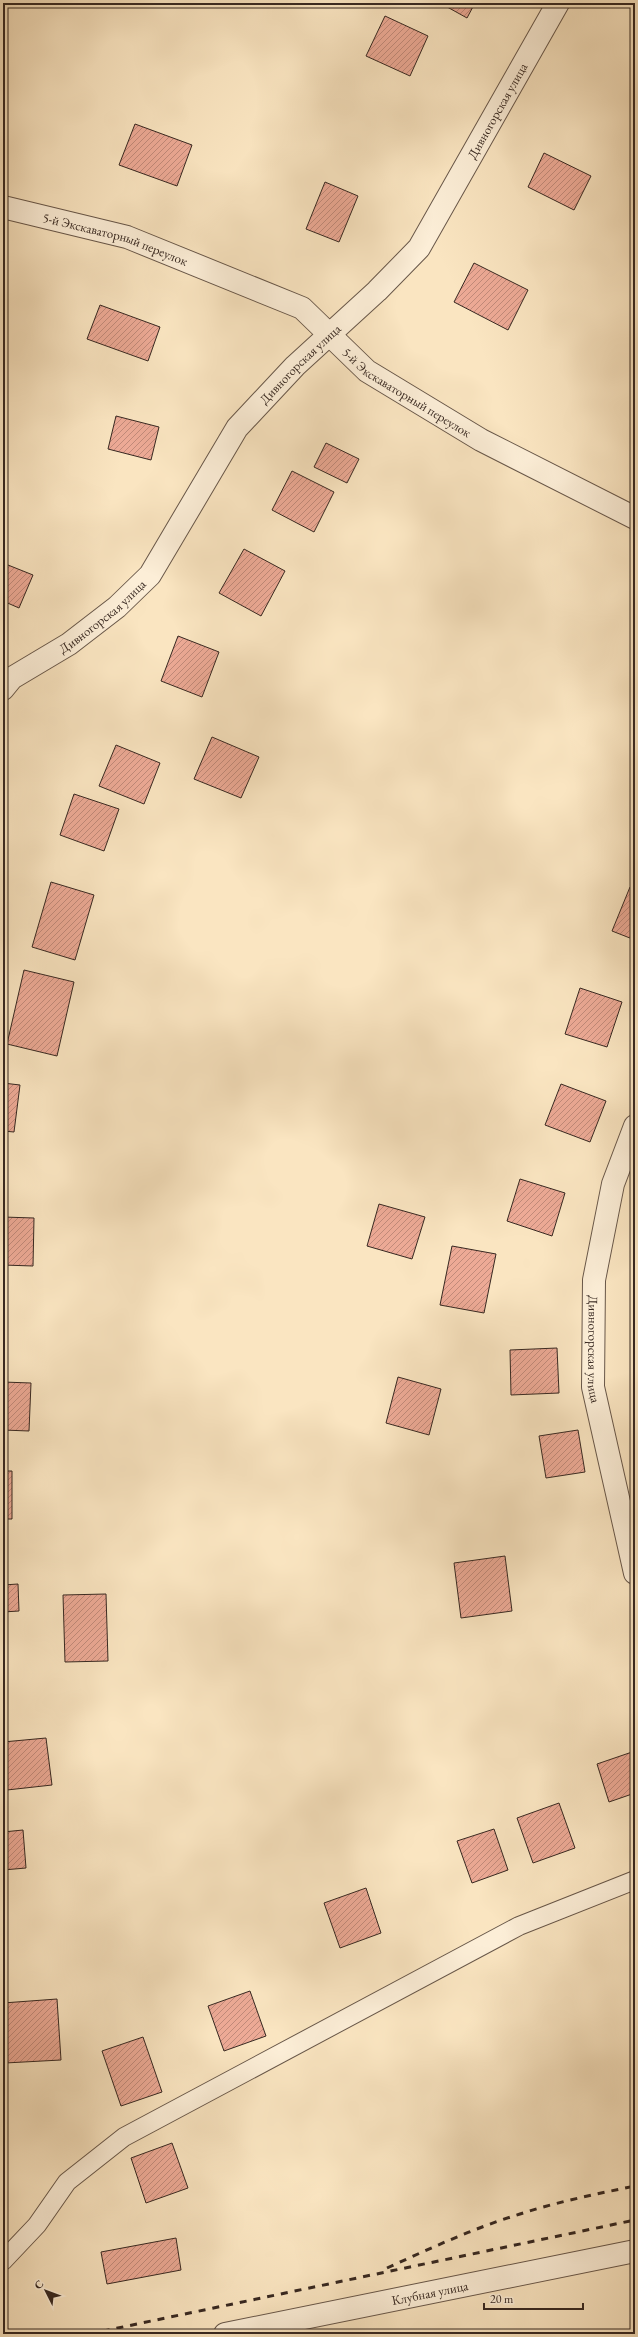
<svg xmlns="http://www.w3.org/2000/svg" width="638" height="2337" font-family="'EB Garamond',serif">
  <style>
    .building { fill: url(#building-hatch); stroke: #372821 }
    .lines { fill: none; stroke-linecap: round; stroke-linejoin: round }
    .service-casing { stroke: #685749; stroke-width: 20 }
    .minor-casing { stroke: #685749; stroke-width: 24 }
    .service { stroke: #fceed7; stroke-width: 18 }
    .minor { stroke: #fceed7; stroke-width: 22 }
    .rail { stroke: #372821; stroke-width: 3; stroke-dasharray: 7 7; stroke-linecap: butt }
    .labels { text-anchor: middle; stroke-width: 4; stroke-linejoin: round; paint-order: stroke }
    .street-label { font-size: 13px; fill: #372821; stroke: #fceed7 }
  </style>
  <defs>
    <pattern id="building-hatch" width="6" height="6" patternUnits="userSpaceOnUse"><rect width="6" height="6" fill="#edaa96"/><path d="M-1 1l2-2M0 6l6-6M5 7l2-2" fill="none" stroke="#c18a7a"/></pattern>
  </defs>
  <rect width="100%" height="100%" fill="#fae5c1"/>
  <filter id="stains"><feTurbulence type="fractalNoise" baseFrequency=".005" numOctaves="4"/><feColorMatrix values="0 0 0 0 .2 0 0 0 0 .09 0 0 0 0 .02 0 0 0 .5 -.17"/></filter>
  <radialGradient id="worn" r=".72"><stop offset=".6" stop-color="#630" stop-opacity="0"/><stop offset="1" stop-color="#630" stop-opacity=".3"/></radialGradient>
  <path class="building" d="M440,3H475L467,18Z
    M385,16L428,36L410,76L366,56Z
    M135,124L192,145L177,186L119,165Z
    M544,153L591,176L574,210L528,187Z
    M325,182L358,196L339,242L306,229Z
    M474,263L528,290L508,330L454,302Z
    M100,305L160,327L148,361L87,339Z
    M116,416L159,427L151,460L108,449Z
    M326,443L359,459L347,483L314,467Z
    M292,471L334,492L314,532L272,510Z
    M244,549L285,571L261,616L219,593Z
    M3,563L33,575L19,608L3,601Z
    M178,636L219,652L202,697L161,681Z
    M212,737L259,757L241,798L194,779Z
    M116,745L160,763L144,804L99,786Z
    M74,794L119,809L104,851L60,835Z
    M51,882L94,895L75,960L32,947Z
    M630,887L635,889V940L612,931Z
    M24,970L74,982L57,1056L7,1044Z
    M580,988L622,1002L607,1047L565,1034Z
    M3,1083L20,1085L14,1132L3,1131Z
    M561,1084L606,1101L590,1142L545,1125Z
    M520,1179L565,1193L552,1236L507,1221Z
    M379,1204L425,1217L412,1259L367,1246Z
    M3,1217L34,1218L33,1266L3,1265Z
    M452,1246L496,1254L484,1313L440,1305Z
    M557,1348L559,1393L511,1395L510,1350Z
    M398,1377L441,1389L429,1435L386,1423Z
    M3,1382L31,1383L29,1431L3,1430Z
    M578,1430L585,1472L546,1478L539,1436Z
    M3,1471H12V1519H3Z
    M505,1556L512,1611L461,1618L454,1563Z
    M18,1584L19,1611L3,1612V1585Z
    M106,1594L108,1661L65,1662L63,1595Z
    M46,1738L52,1785L7,1790L3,1742Z
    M635,1751V1793L609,1802L597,1764Z
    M559,1803L575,1848L533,1863L517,1818Z
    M494,1829L508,1870L472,1883L457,1841Z
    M23,1830L26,1868L3,1870V1832Z
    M366,1888L381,1933L340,1948L324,1903Z
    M250,1991L266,2036L224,2051L208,2006Z
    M57,1999L61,2060L5,2063L3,2003Z
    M143,2037L162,2092L121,2106L102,2051Z
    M172,2143L188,2188L146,2203L131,2158Z
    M176,2238L181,2270L107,2284L101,2252Z"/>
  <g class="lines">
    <g class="service-casing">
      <path id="service" d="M3,2261L37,2225L67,2182L124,2137L519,1926L635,1880"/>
    </g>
    <g class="minor-casing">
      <g id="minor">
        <path id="s1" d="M3,207L127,237L302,308L367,371L481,440L635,518"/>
        <path id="s2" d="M3,689L12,678L69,644L117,607L150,575L237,428L295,366L377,291L419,248L558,3"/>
        <path id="s3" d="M635,1126L613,1184L594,1280L593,1387L635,1573"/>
        <path id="s4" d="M225,2334L635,2251"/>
      </g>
    </g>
    <use href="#service" class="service"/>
    <use href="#minor" class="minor"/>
    <path class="rail" d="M387,2268C431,2248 474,2228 520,2214C557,2202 596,2194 635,2186
      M89,2334L635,2220"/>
  </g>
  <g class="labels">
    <g class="street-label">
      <text dy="5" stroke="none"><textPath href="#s2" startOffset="772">Дивногорская улица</textPath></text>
      <text dy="5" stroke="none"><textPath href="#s1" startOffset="117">5-й Экскаваторный переулок</textPath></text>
      <text dy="5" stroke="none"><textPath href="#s2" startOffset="448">Дивногорская улица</textPath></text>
      <text dy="5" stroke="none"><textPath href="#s1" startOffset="452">5-й Экскаваторный переулок</textPath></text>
      <text dy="5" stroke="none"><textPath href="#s2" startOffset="124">Дивногорская улица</textPath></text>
      <text dy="5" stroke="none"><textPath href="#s3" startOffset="229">Дивногорская улица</textPath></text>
      <text dy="5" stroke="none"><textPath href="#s4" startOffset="209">Клубная улица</textPath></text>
    </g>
  </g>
  <rect width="638" height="2337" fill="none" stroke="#fae5c1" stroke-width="16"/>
  <rect x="4" y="4" width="630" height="2329" fill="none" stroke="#372821" stroke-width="2"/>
  <rect x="8" y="8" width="622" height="2321" fill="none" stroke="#372821"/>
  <g transform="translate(46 2291) rotate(312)" stroke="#fceed7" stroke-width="3" paint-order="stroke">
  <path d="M0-3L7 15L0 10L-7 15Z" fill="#372821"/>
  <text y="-6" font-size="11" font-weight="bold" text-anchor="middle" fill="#372821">С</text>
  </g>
  <path d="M484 2303v6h99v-6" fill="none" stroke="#372821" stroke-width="2"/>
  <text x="490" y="2303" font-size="12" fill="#372821" stroke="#fceed7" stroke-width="3" paint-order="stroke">20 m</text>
  <rect width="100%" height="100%" filter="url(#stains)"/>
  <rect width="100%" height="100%" fill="url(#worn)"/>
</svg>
